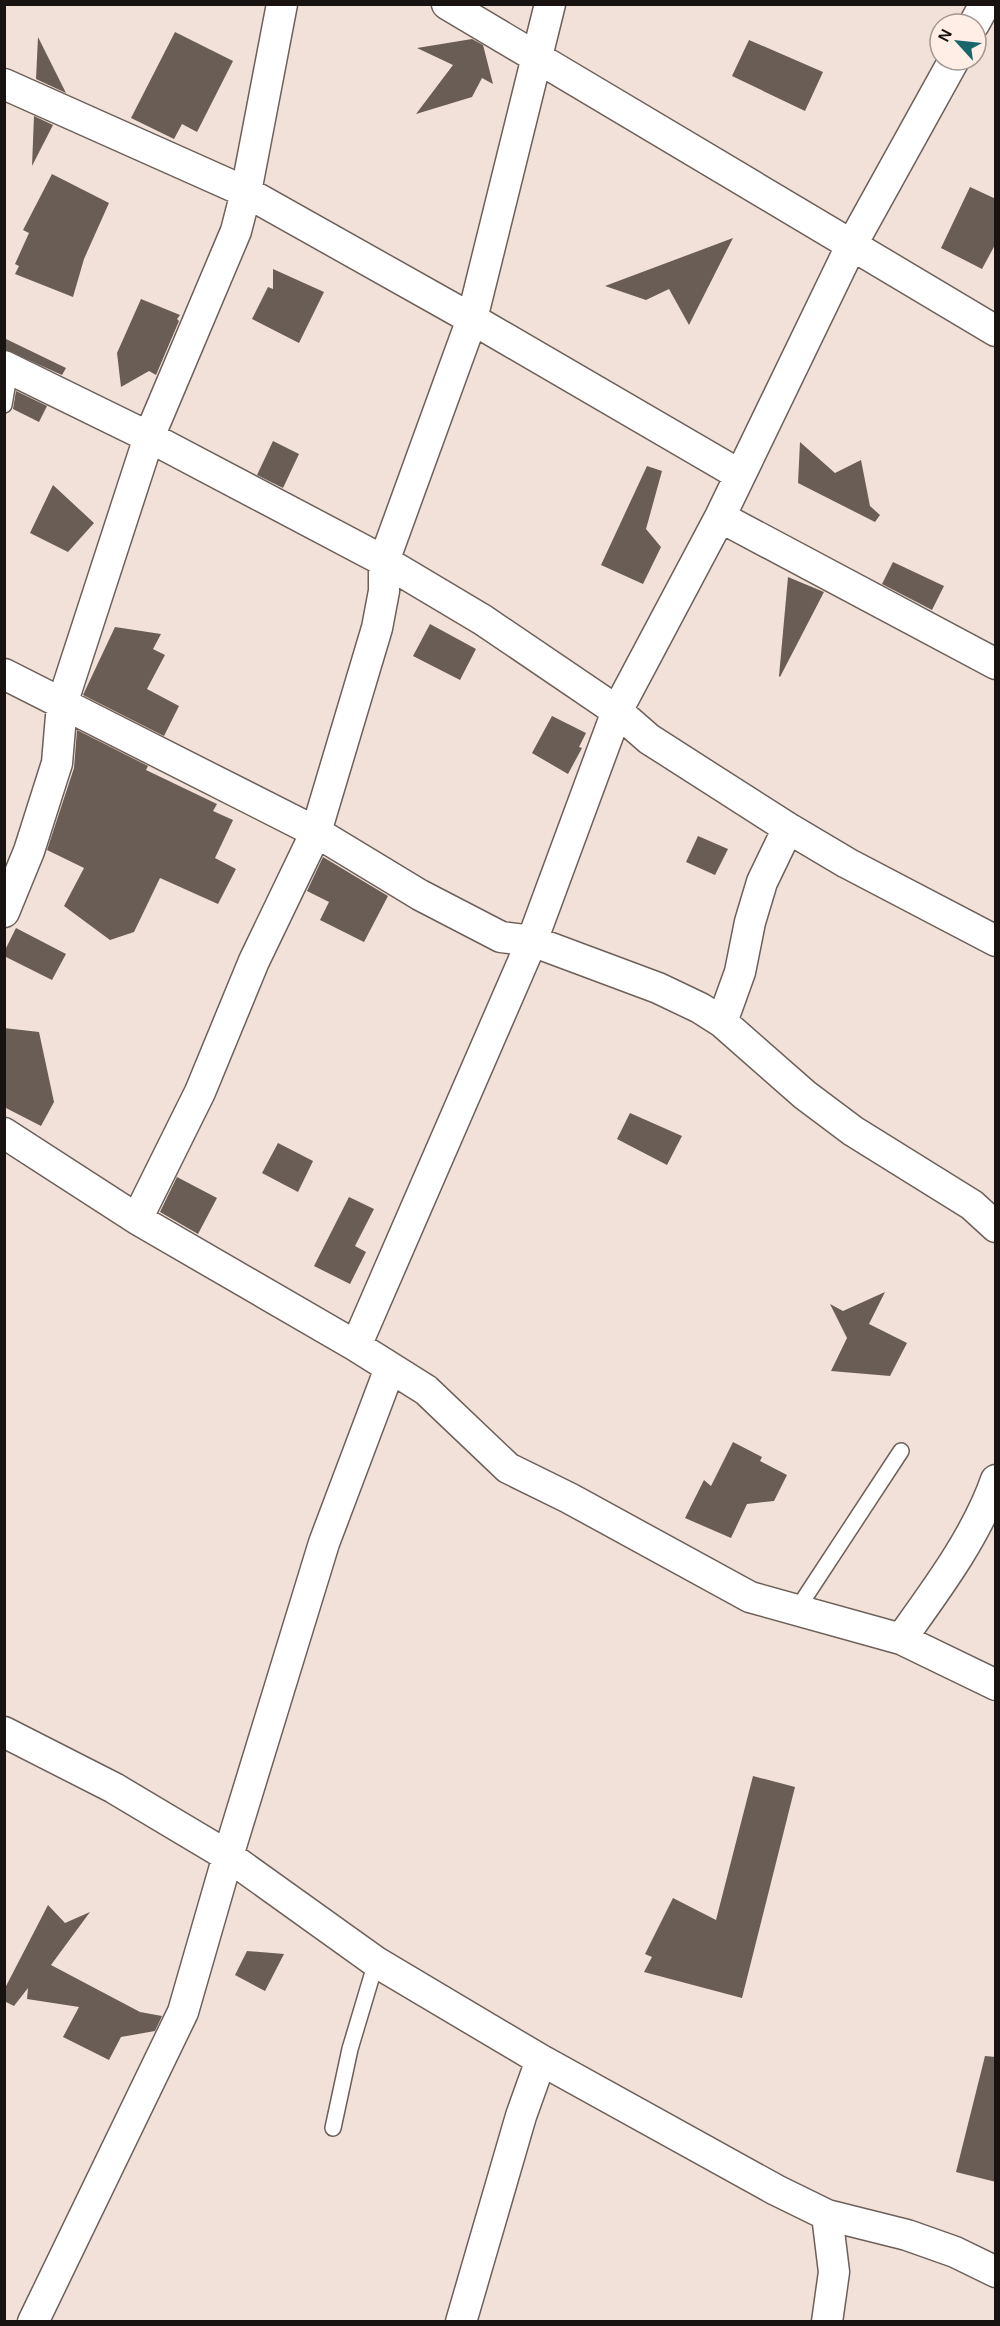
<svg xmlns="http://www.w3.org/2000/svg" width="1000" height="2326" font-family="Helvetica,sans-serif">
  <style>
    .building { fill: #6a5d56 }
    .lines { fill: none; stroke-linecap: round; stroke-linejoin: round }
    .lane-casing { stroke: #6d6059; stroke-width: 18 }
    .street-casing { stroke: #6d6059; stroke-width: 33 }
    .lane { stroke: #fff; stroke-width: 15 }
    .street { stroke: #fff; stroke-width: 30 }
  </style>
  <rect width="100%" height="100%" fill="#f1e1d9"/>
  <path class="building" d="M175,32L233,61L197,132L182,124L174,139L131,118Z
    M38,37L66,93L36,79Z
    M472,39L483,45L493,84L482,78L472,97L416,114L453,65L417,48Z
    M749,40L823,72L805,111L732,76Z
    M34,116L53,125L32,166Z
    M52,174L109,203L84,259L73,297L15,274L19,266L15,264L29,233L23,230Z
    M970,187L996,199V243L982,269L941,248Z
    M733,238L689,325L669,289L646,300L605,286Z
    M273,269L324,292L299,343L252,319L268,287L273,289Z
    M141,299L180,315L177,319L179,321L156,375L149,371L121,387L117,353Z
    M4,338L66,368L62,375L4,349Z
    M16,391L47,406L39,422L13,409Z
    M273,441L299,454L283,488L257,475Z
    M800,442L835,473L861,460L870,506L880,515L875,522L798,483Z
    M647,466L662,471L646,529L661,547L643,584L601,565Z
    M53,485L94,523L68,552L30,533Z
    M893,562L944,586L932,610L882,584Z
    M788,577L824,592L780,677L779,676Z
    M430,624L476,649L460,680L413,656Z
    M115,627L161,634L153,649L165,655L147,689L179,706L164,736L83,695Z
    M552,716L586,733L579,747L582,748L568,774L532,753Z
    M77,730L148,766L146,770L217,804L213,811L233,820L215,858L236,869L218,904L160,878L134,932L110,940L64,906L84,868L47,850L74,768Z
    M698,836L728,849L715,875L686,862Z
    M323,857L388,896L364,942L320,920L329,902L307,891Z
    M16,928L66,954L52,980L4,956V952Z
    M4,1028L39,1032L54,1102L41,1126L4,1107Z
    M630,1113L682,1136L667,1165L617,1139Z
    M278,1143L313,1161L298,1192L262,1173Z
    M177,1177L217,1198L198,1234L160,1212Z
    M349,1197L374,1209L355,1246L366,1252L350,1284L314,1266Z
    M885,1292L869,1324L907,1343L890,1376L831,1371L847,1338L830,1304L843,1311Z
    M733,1442L762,1457L760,1461L787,1475L774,1501L747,1504L731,1538L685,1518L704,1480L711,1486Z
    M753,1776L795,1787L742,1998L644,1972L652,1957L645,1954L673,1898L716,1920Z
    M48,1905L65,1923L90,1912L51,1965L140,2012L162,2016L155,2031L121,2037L109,2060L63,2037L79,2007L27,1999L28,1988L14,2006L4,2001V1990Z
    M247,1951L284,1954L265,1991L235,1975Z
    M985,2056L996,2057V2182L956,2172Z"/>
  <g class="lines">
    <g class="lane-casing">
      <path id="lane" d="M4,405L10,370
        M796,1611L901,1451
        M333,2128L350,2049L376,1962"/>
    </g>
    <g class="street-casing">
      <path id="street" d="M447,4L996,331
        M974,24L985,4
        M4,84L246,192L472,319L740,475
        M4,366L149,437L384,561L483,620L617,711L649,739L788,828L847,863L996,941
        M720,517L996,664
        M4,674L316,832L420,895L501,937L532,941L658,988L700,1008L722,1022L805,1095L853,1131L972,1205L996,1227
        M4,912L29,851L57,763L62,704L149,437L236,231L246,192L282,4
        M722,1022L740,972L750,922L762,882L788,828
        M4,1133L137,1219L356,1346L426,1390L508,1468L569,1498L750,1597L901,1639L996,1685
        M137,1219L200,1092L254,961L316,832L377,628L384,591V561L472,319L550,4
        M356,1346L532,941L617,711L720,517L851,246L954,60
        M901,1639C936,1590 976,1537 996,1480
        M4,1732L114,1788L228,1856L376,1962L541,2060L776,2190L827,2215L907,2235L955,2252L996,2272
        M827,2215L834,2272L827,2322
        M33,2322L183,2012L228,1856L324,1543L390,1368
        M461,2322L521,2116L541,2060"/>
    </g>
    <use href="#lane" class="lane"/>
    <use href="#street" class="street"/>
  </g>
  <rect width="1000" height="2326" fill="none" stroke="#181310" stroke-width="12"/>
  <g transform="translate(958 42) rotate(297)"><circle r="28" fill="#feeee6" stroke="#a29690" stroke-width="1.5"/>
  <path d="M0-4.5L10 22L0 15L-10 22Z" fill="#17666a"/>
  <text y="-9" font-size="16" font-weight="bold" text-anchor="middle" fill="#181310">N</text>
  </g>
</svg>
